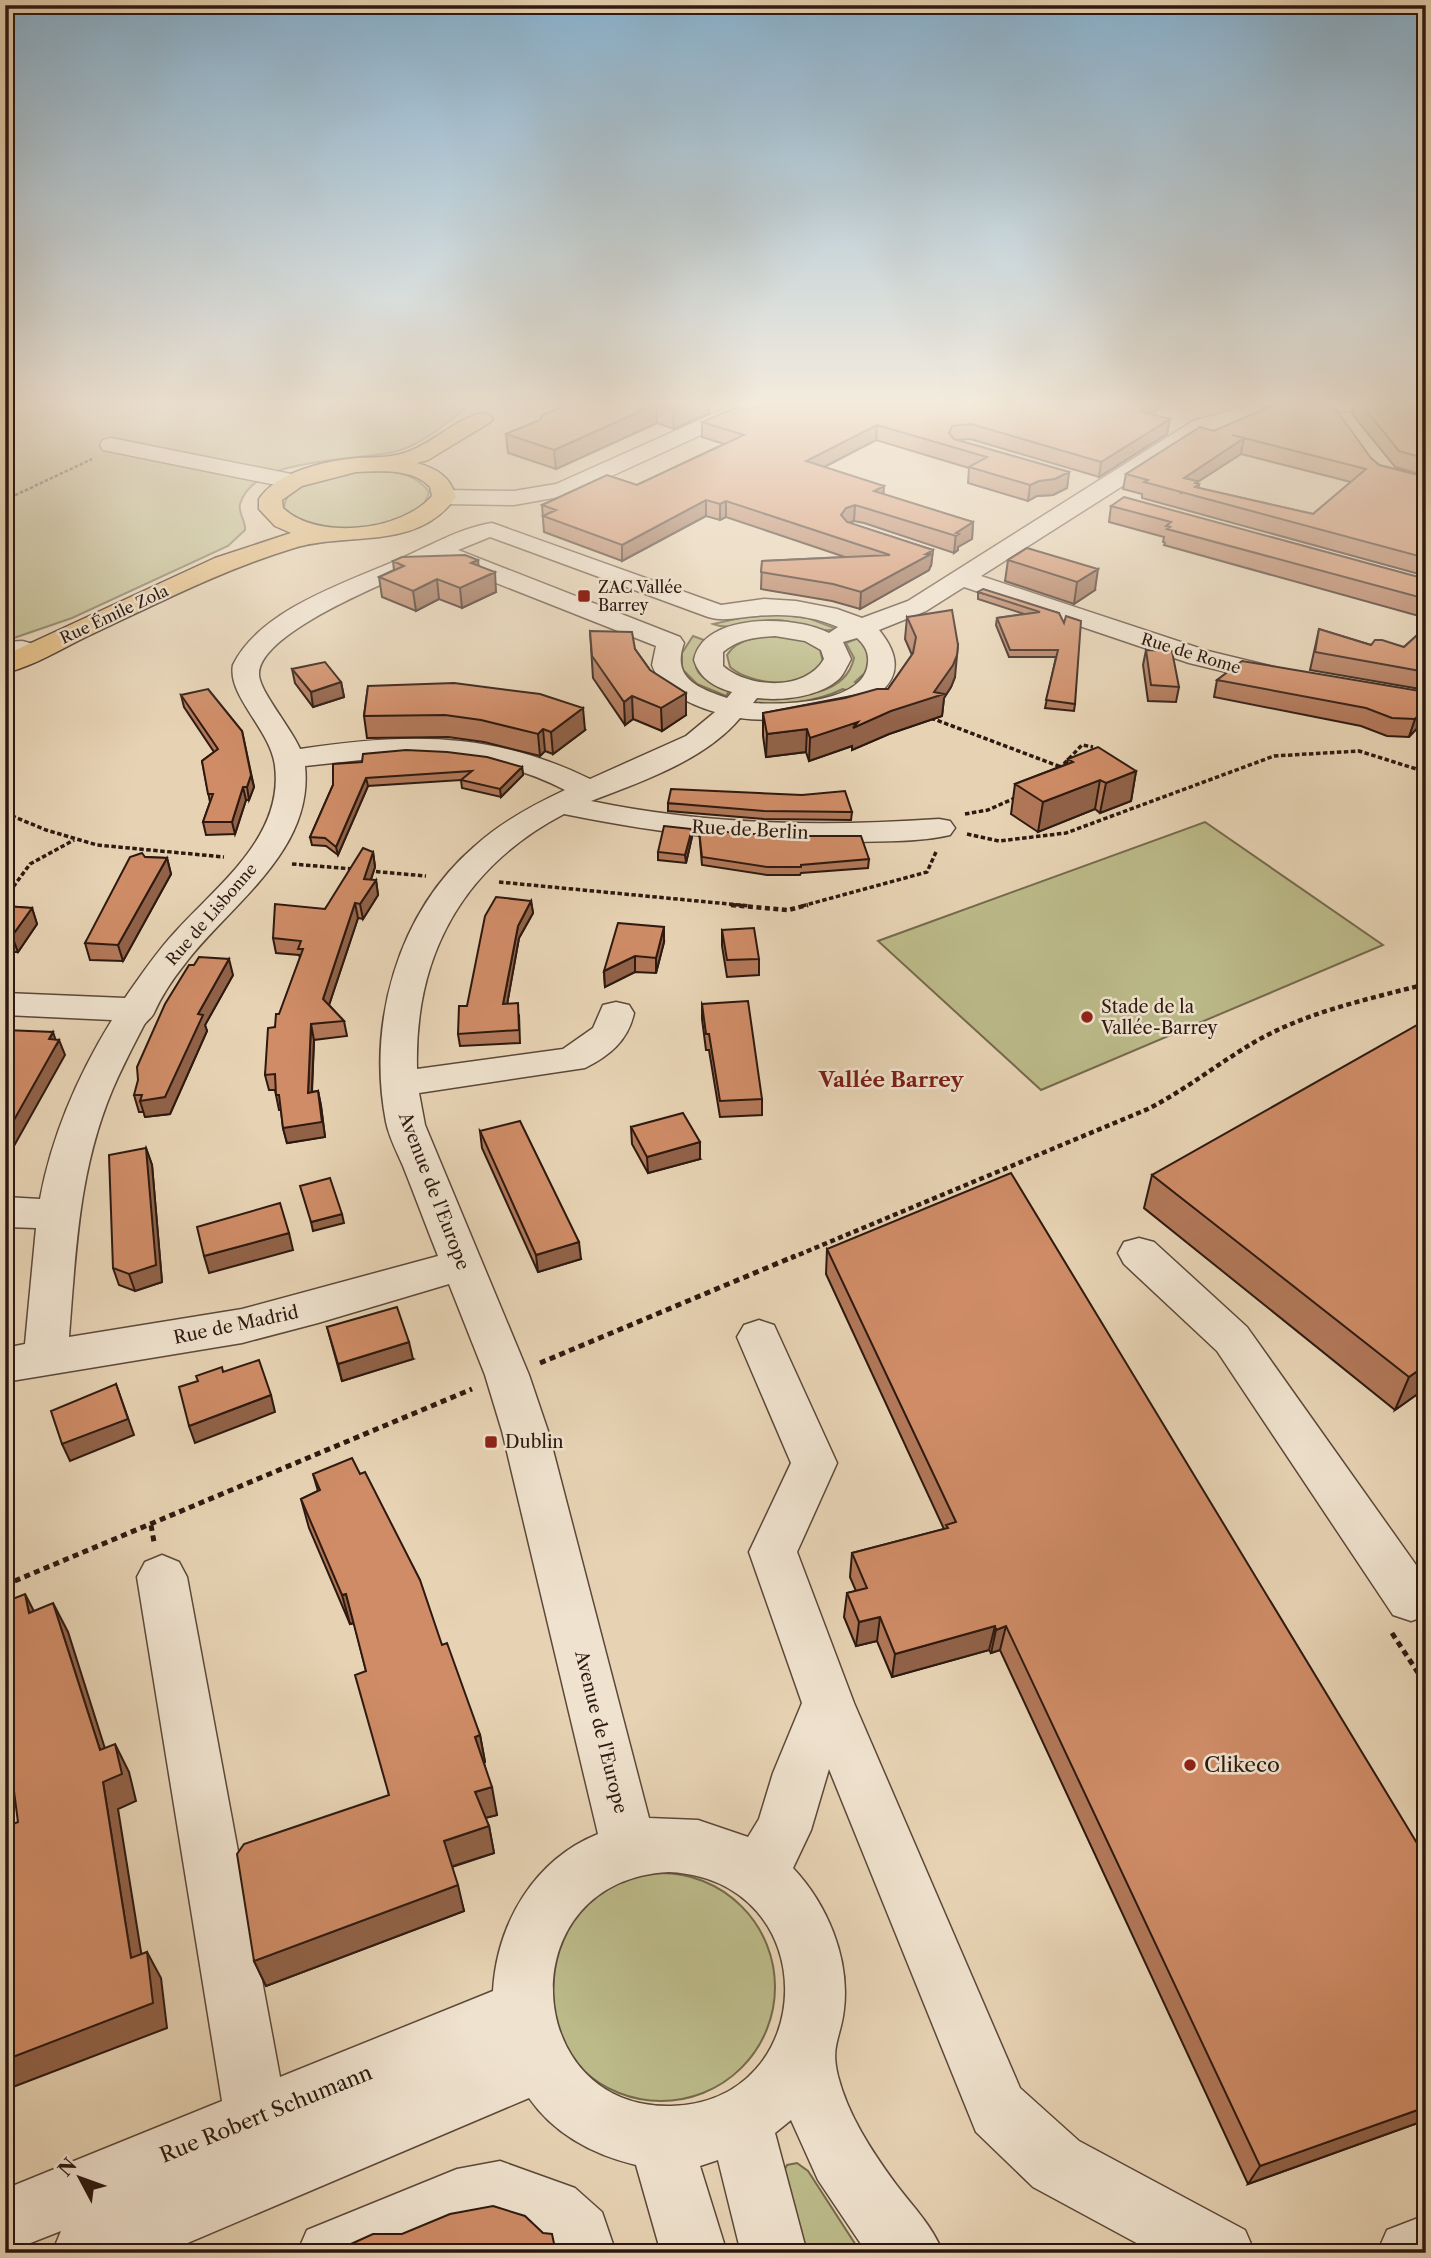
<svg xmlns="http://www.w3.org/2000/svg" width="1431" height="2258" font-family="'Libre Caslon Text',serif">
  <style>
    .green { fill: #bcba89; stroke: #746a4c; stroke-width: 2 }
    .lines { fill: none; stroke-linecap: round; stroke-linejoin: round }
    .minor-casing { stroke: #5c4839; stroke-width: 3 }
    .major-casing { stroke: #2d1910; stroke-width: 3 }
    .path-far3 { stroke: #2d1910; stroke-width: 2.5; stroke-dasharray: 3.5 2; stroke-linecap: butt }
    .path-far2 { stroke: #2d1910; stroke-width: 3.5; stroke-dasharray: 4.5 2.5; stroke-linecap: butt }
    .path-far1 { stroke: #2d1910; stroke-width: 4.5; stroke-dasharray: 5 3.5; stroke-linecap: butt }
    .path { stroke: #2d1910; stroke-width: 5; stroke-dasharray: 6 4.5; stroke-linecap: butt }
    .minor { fill: #efe2ce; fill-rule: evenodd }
    .major { fill: #e4ba7a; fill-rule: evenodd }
    .wall { fill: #b27859; stroke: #2d1910; stroke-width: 2; fill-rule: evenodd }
    .shaded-wall { fill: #916248; stroke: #2d1910; stroke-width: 2 }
    .building { fill: #cf8c67; stroke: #2d1910; stroke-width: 2; fill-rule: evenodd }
    .poi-dot { fill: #8f2418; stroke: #efe2ce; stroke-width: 2.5 }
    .labels { text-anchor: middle; stroke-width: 5; stroke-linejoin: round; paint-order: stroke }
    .far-poi-label { font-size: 16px; fill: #2d1910; stroke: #efe2ce; text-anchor: start }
    .far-street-label { font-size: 16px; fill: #2d1910; stroke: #efe2ce }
    .street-label { font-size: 18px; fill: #2d1910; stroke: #efe2ce }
    .poi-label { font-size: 18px; fill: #2d1910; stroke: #efe2ce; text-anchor: start }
    .quarter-label { font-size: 21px; font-weight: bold; fill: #7a1f14; stroke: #efe2ce }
    .near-poi-label { font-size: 21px; fill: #2d1910; stroke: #efe2ce; text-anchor: start }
    .near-street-label { font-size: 21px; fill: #2d1910; stroke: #efe2ce }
  </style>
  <rect width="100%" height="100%" fill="#e7d3b4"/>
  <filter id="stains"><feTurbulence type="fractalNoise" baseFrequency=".00286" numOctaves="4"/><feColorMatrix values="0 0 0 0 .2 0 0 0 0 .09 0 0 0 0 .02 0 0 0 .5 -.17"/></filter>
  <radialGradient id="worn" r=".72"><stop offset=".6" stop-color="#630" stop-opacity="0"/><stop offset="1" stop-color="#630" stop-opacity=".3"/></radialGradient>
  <path class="green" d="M5,404H471C448,421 422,446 393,452C355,461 254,456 240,504C238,514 246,521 245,530L228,546L72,618L5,641Z
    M372,469C394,472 416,473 429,492C419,537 310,537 284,508C287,474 347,472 372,469Z
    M776,614L808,618L837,629C819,634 797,621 778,620C756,619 733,632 713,624L745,617Z
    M693,636L704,640C684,672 702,678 729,691L726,696L697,684L682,669V653Z
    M781,636L804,641L820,650L823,662C807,691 752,686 730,667L727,655C738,637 762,636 781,636Z
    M861,637L866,641L863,645L871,658L868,670L855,682L862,685L852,692L843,689C812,704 783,704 748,704L754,698C788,696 845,700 854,658L846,643Z
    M1205,822L1383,945L1041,1090L878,941Z
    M547 1987a114 114 0 1 1 228 0a114 114 0 1 1-228 0Z
    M797,2163L808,2171L861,2253H801L780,2179L787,2165Z"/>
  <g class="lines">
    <g class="minor-casing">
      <path id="minor" d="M735,404H763L760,408L570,495L514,505L444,504L436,502L432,497L436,492L444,490L514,491L556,484Z
        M1254,404H1426V412C1352,411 1279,405 1209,431L981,576L1208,651L1295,672L1299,678L1295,684L1285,686L1189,663L964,587L926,611L879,630C944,709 789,726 740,718C705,760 641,782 591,801C706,825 821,827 939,819L950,821L955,828L950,835C920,842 886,841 855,842C754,845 663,834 564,814C463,867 414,955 417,1069L563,1049L593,1028L603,1005L616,1002L629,1005L634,1013C628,1041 609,1056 585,1068L419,1093L425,1125L529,1375L548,1431L649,1818L698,1820L748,1837L759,1819L773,1773L802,1703L749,1552L791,1463L737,1337L744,1325L759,1320L774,1325L837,1463L797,1552L854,1703L1020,2088L1079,2141L1245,2230L1255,2253H1155L1033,2187L976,2132L829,1769L811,1830L793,1868C827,1904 850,1958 844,2009C841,2038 830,2045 838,2076C848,2115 871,2150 895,2183C913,2207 932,2225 943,2253H867L818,2180L791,2120L775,2133L807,2253H741L718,2160L700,2166L727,2253H661L636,2165C594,2155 554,2134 529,2098L164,2253H52L61,2231L5,2253V2189L222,2101L137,1577L145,1562L162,1555L179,1562L187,1577L280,2077L493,1991C497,1923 534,1860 598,1834L502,1431L485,1375L449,1284L318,1323L242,1343L5,1382V1348L25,1344L36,1228L5,1227V1197L40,1199C52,1135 78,1075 112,1020L5,1015V993L125,998C141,975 157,951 177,930C218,885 284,836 275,766C271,730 227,696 233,665C260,609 348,582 402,558C432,545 460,528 492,523L721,605L764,599L796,601L837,609L862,618L908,601L1193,421ZM490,537L708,617C725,622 739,617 757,616C784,613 814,616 838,627L829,633C796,615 703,612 694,660C700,679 715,687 732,692L727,698C698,688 671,678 684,643L680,637L458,550ZM438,560L656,646L652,665C662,692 689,704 715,712L686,736L590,779C492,731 406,733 300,749C292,729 260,692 259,675C257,631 402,576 438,560ZM775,636L805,641L821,650L824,659C805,692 748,688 723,666V652C738,639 756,637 775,636ZM857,638C864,644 869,652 868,662C866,704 782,705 753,703L757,698C783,701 819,697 839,679C844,674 847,666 851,659L843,642ZM407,755C464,755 514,764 565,790C533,805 501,822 475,846C397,913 367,1024 386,1122C389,1137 397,1152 403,1166C415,1196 426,1226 438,1256L242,1309L69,1337C76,1247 79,1161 118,1077C126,1060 135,1042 144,1025C147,1020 151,1019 154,1013C161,997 172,980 184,965C229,905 314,852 305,766ZM669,1872C827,1880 820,2103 671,2106C520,2109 508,1880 669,1872Z
        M111,438L291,474L299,476L302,481L299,486L291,488L103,450L100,445L103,440Z
        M22,641L42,646L45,652L42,658L32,660L5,658V642Z
        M1139,1238L1154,1242L1247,1327L1426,1579V1616L1411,1621L1393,1615L1217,1351L1124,1264L1118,1253L1124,1242Z
        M500,2161L575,2188L602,2212L616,2253H550L532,2236L500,2225L457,2233L410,2253H297L307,2230L457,2169Z
        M1426,2215V2253H1377L1387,2230Z"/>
    </g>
    <g class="major-casing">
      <path id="major" d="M482,413L489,415L493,419L489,423L428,460L417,463C437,469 450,476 456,497C417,552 349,531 294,548C222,570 156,604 88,636C61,649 34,666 5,673V655L215,558L291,533L275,526L259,509V499C278,471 325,461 357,458C376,457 392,458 410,451C435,441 456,419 482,413ZM356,472C380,471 413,468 430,487L432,496C402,531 317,541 283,508L282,500L302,486Z"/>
    </g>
    <path class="path-far3" d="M5,500L92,459"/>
    <path class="path-far2" d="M931,718L1061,767
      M1059,769L1082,745L1093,747
      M5,813L46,830L97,845L224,857
      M965,814L988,810L1017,797
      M967,834L999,841L1066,833L1274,756L1359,751L1426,772
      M292,864L353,869
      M369,871L426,876
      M499,882L750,906
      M5,898L30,864L74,840
      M802,906L927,872L936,852"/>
    <path class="path-far1" d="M731,905L788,910L808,905
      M791,1258L1148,1109C1187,1089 1220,1062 1258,1040C1310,1011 1369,999 1426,984"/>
    <path class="path" d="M540,1363L795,1256
      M151,1525L154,1542
      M5,1585L472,1389
      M1392,1633L1426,1685"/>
    <use href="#minor" class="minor"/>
    <use href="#major" class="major"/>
  </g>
  <path class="wall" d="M569,404H709V413L674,429L657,423L556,469L508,453L506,434L540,420Z
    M1355,404H1426V476L1395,467L1352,414Z
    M749,410L1152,415L1170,419L1167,434L1099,477L970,439L957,440L1069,472L1067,488L1053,495L1037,496L1028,501L968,483L969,468L876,440L824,467L884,495L973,522L972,539L958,547V550L954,553L864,523L854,521L849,523L933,550L931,566L930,567L929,570L860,609L832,601L761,589L762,561L845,557L726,517L720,520L706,516L622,561L544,532L542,505L637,485L724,444L702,437V422Z
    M1214,431L1371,458L1379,465L1426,477V576L1142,498V494L1123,489L1126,474ZM1241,454L1351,482L1313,514L1198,488L1199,484L1196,483Z
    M1111,506L1426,579V618L1164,545L1165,543L1163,542L1164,537L1109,522Z
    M1027,548L1095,590L1074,604L1005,581L1008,560Z
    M393,561L478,566L496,592L462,608L439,599L416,611L382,597L379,577L394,570Z
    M978,592L1059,613L1075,704L1074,711L1045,708L1056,657H1009L996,625L997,618L1024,614L978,599Z
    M907,617L955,677L951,687L944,698L942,716L889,734L852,750V746L809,761L806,752L766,757L763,736V713L888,689L912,655L905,639Z
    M1426,627V690L1310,670L1319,629L1371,645L1404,647Z
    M590,631L635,649L650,670L686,715L662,731L633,719L625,725L593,678Z
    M1146,650L1179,687L1176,702L1148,701L1143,665Z
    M292,669L341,682L344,697L313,707L295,683Z
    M1217,680L1426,692L1409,737L1387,736L1361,726L1214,697Z
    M368,686L585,730L553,754L545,751L540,756L484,742L448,737L367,738L364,716Z
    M181,695L242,731L254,787L249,800H246L235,834L206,835L203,822L210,802L202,761L214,752L184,707Z
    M1068,759L1136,771L1131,801L1100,813L1095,809L1038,832L1011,814L1015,784L1067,764Z
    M333,764L522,767L523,775L501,797L462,788L461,780L368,786L338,855L326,846L312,845L310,837L333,785Z
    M668,803L852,812L851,820L764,819L668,811Z
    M692,829V837L686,863L658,860V852Z
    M699,830L869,859L868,868L801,873L800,875H767L702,865Z
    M373,852L375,867L371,880H376L378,895L363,919L358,918L329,1005L344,1021L347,1036L314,1040L312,1092L318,1091L321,1106L325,1137L287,1143L283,1128L281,1110H279L275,1090H269L265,1075L275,1027L300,958L299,955L276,953L273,938L325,909Z
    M145,857L167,858L171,874L123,961L90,960L85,943Z
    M531,901L533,913L519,938L507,1004L519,1015L520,1043L460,1046L458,1034L467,1006Z
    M5,906L32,908L37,924L18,952H5Z
    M722,930L759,959V975L727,977L722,946Z
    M664,942L656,973L635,972L605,987L604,971Z
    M233,975L205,1025L207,1031L170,1114L145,1117L144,1112H139L134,1095Z
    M702,1004L762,1099V1115L720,1117L709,1050H706L702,1019Z
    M631,1127L700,1159L648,1173L632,1144Z
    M480,1131L581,1259L538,1272L482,1148Z
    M146,1148L152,1165L162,1282L135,1291L119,1285L113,1268Z
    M1152,1175L1426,1388L1395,1410L1144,1208Z
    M827,1249L1426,1858V2120L1248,2184L1000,1650L991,1653L989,1650L892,1677L877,1641L856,1646L844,1617L847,1593L856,1591L850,1577L852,1553L944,1529L826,1274Z
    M327,1327L413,1359L342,1381Z
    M313,1474L442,1645L480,1735L485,1762L484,1763L497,1815L485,1818L489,1826L494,1853L452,1867L464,1911L266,1986L254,1961L389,1795L366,1671L354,1623L350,1624L309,1528L301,1499L318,1491Z"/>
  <path class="shaded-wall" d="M656,404L657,423L556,469L554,450Z
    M686,404H709V413L674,429L673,410Z
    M1149,404H1165L1137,426L1140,411Z
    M1170,419L1167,434L1099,477L1101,462Z
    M877,425L876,440L805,477L806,461Z
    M1244,438L1241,454L1196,483L1199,484L1197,497L1194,485L1181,493L1184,478Z
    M1069,472L1067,488L1053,495L1037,496L1028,501L1030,485L1039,481Z
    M884,486L883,501L874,491Z
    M706,500V516L622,561V545Z
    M726,501V517L720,520V504Z
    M855,505L854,521L845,524L841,515L846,508Z
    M973,522L972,539L958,547V550L954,553L956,533Z
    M933,550L931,566L930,567L929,570L860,609L861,592Z
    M478,560L480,579L495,572L496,592L462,608L460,588L471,563Z
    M1098,569L1095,590L1074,604L1077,582Z
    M437,579L439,599L416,611L413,591Z
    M958,645L955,677L951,687L944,698L942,716L889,734L852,750V746L809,761L810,738Z
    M341,682L344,697L313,707L311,692Z
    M686,693V715L662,731L661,708Z
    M632,696L633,719L625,725L624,702Z
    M1426,707V719L1409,737L1415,719Z
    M583,708L585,730L553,754L551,732Z
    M543,729L545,751L540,756L538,734Z
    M807,729L806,752L766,757L767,734Z
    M522,767L523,775L501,797L500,789Z
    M1136,771L1131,801L1100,813L1106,783Z
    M251,775L254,787L249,800L247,787Z
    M366,778L368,786L338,855L336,847Z
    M1100,780L1095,809L1038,832L1043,802Z
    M243,787L246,800L235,834L232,822Z
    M692,829V837L686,863L685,855Z
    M373,852L375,867L366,893L364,879Z
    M167,858L171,874L123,961L118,945Z
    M376,880L378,895L363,919L360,904Z
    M531,901L533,913L519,938L505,1016L503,1004L518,926Z
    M355,903L358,918L326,1014L323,999Z
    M32,908L37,924L18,952L12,936Z
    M664,927V942L656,973V958Z
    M635,956V972L605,987L604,971Z
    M229,959L233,975L205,1025L207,1031L170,1114L145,1117L140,1101L198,1014Z
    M311,1024L314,1040L311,1108L308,1093Z
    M53,1032L57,1044L59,1040L65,1055L5,1162V1136Z
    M318,1091L321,1106L325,1137L287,1143L283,1128Z
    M700,1142V1159L648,1173L647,1157Z
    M146,1148L152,1165L162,1282L135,1291L129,1274Z
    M342,1214L344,1223L313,1231L311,1222Z
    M289,1233L293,1250L209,1273L204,1256Z
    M579,1242L581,1259L538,1272L536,1255Z
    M409,1342L413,1359L342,1381L338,1364Z
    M1426,1365V1388L1395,1410L1409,1377Z
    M116,1384L134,1435L70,1461L62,1444Z
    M271,1395L275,1412L195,1443L189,1426Z
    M5,1451L12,1474L5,1476Z
    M25,1594L40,1623L29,1613Z
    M346,1594L354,1623L350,1624L342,1595Z
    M53,1603L68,1632L114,1777L115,1744L129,1772L136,1801L118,1809L146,1983L131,1958L103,1782L100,1750Z
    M880,1617L877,1641L856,1646L859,1622Z
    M995,1626L989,1650L892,1677L895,1654Z
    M1006,1626L1000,1650L991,1653L996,1630Z
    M480,1735L485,1762L481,1765L475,1737Z
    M492,1787L497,1815L481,1819L475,1792Z
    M489,1826L494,1853L450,1867L444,1841Z
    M458,1885L464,1911L266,1986L254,1961Z
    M147,1952L161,1978L167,2028L5,2090V2060Z
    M1426,2107V2120L1248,2184L1260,2166Z"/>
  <path class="building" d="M569,404H686L673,410L656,404L554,450L506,434L540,420L542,415Z
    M761,404H1149L1140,411L1170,419L1101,462L971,424L952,426L949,433L954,439L1069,472L1055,479L1039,481L1030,485L969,467L987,457L877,425L806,461L884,486L874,491L973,522L956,533L959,534L956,536L865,508L855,505L846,508L841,515L847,522L933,550L926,554H931L861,592L833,584L761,572L762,561L890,555L726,501L720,504L706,500L622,545L543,516L556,510L542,505L607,475L637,485L744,435L702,422L737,407L749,410Z
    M1275,404H1332L1371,458L1379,465L1426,477V558L1144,482L1148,480L1126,474L1200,427L1214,431ZM1232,435L1366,469L1313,514L1195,487L1199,484L1195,483L1197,481L1184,478L1244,438Z
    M1361,404H1426V459L1399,451Z
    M1124,497L1426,579V599L1167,529L1170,527L1166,526L1171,522L1111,506Z
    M1027,548L1098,569L1077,582L1008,560Z
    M465,555L478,560L471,563L495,572L460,588L437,579L413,591L379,577L404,566L393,561L402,557Z
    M983,589L1059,613L1064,623L1066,616L1081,621L1075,704L1046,700L1058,650H1010L997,618L1040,612L978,592Z
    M952,610L958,645L957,655L953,665L934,692L944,694L891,711L853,728L858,722L810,738L807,729L767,734L763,713L845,698L877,689H888L913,653L916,637L907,617Z
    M1426,627V672L1315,652L1319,629L1371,645L1375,640H1382L1404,647Z
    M590,631L632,632L635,649L650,670L686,693L661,708L632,696L624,702L592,656Z
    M1146,650L1172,651L1179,687L1151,685Z
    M1242,661L1426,692V707L1415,719L1392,718L1366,708L1217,680Z
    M325,662L341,682L311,692L292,669Z
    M454,683L540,694L583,708L551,732L543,729L538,734L481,720L445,715L364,716L368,686Z
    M208,689L242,731L251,775L247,787H243L232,822H203L213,794H208L202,761L218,749L181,695Z
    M1098,747L1136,771L1106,783L1100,780L1043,802L1015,784L1073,762L1068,759Z
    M406,750L447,752L487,757L522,767L500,789L461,780L472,771L366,778L336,847L325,838L310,837L333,785V764L362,762L363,754Z
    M671,789L802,795L845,791L852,812L764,811L668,803Z
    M664,826L692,829L685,855L658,852Z
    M699,830L781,836H861L869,859L801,865V867H767L702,857Z
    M363,848L373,852L364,879L376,880L360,904L355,903L323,999L344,1021L311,1024L308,1093L318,1091L322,1122L283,1128L279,1095H276L275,1074L265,1075L268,1028L275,1027L276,1014H279L303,949H298L301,941L273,938L275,904L325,909Z
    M142,853L145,857L167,858L118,945L85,943L130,857Z
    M496,897L531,901L518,926L503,1004L518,1003L519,1030L458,1034L459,1006H467L485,916Z
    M5,906L32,908L12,936L5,935Z
    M618,923L664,927L656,958L635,956L604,971Z
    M754,928L759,959L727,960L722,930Z
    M199,957L229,959L198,1014L203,1015L165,1097L140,1101L142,1095H134L138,1080L137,1067L165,1004L189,965H194Z
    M748,1001L762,1099L720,1101L709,1034H706L702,1004Z
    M1426,1020V1365L1409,1377L1152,1175Z
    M5,1030L53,1032L49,1039L59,1040L5,1136Z
    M683,1113L700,1142L647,1157L631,1127Z
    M520,1121L579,1242L536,1255L480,1131Z
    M146,1148L156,1265L129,1274L113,1268L109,1155Z
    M1011,1173L1426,1858V2107L1260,2166L1006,1626L996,1630L995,1626L895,1654L880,1617L859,1622L847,1593L867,1588L852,1553L948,1528L946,1525L956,1522L827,1249Z
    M330,1178L342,1214L311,1222L300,1186Z
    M280,1203L289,1233L204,1256L197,1227Z
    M397,1307L409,1342L338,1364L327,1327Z
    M259,1360L271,1395L189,1426L179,1387L198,1381L196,1376L222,1367L223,1372Z
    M116,1384L128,1419L62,1444L51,1411Z
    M352,1458L360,1474L365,1472L420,1580L442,1645L447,1643L480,1735L475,1737L492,1787L475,1792L489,1826L444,1841L458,1885L254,1961L237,1854L244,1844L389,1795L355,1675L366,1671L346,1594L342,1595L301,1499L320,1490L313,1474Z
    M25,1594L29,1613L53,1603L100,1750L115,1744L122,1774L103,1782L131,1958L147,1952L153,2003L5,2060V1926L11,1923L5,1876V1827L18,1822L10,1760L5,1743V1602Z
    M493,2206L525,2216L543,2233L552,2234L556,2253H331L373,2234H402L450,2214Z"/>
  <linearGradient id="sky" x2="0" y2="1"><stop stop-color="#89b5d4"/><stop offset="0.56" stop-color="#f4ebdd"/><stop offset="1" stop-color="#f4ebdd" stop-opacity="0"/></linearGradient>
  <rect width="1431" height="720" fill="url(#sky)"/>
  <g class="poi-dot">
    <rect x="577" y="589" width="14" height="14" rx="3.5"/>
    <circle cx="1087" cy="1017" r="7"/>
    <rect x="484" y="1435" width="14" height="14" rx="3.5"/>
    <circle cx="1190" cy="1765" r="7"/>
  </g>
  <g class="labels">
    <g class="far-poi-label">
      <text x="598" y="593">ZAC Vallée<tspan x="598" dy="18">Barrey</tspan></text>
    </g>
    <g class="far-street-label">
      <text transform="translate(114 614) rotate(-25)" y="6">Rue Émile Zola</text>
      <text transform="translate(1191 653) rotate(17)" y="6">Rue de Rome</text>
      <text transform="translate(211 914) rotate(-49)" y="6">Rue de Lisbonne</text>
    </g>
    <g class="street-label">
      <text transform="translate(750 830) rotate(3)" y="6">Rue de Berlin</text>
      <text transform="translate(434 1191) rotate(69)" y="6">Avenue de l'Europe</text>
      <text transform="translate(236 1325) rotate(-12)" y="6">Rue de Madrid</text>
      <text transform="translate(601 1732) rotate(76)" y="6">Avenue de l'Europe</text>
    </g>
    <g class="poi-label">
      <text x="1101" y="1013">Stade de la<tspan x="1101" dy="21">Vallée-Barrey</tspan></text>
      <text x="505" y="1448">Dublin</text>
    </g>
    <g class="quarter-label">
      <text x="891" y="1087">Vallée Barrey</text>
    </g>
    <g class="near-poi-label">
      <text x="1204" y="1772">Clikeco</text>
    </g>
    <g class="near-street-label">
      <text transform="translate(266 2114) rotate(-22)" y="7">Rue Robert Schumann</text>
    </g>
  </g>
  <rect width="1431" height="2258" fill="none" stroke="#e7d3b4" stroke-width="28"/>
  <rect x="7" y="7" width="1417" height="2244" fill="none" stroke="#2d1910" stroke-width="3.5"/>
  <rect x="14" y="14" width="1403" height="2230" fill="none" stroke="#2d1910" stroke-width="2"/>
  <g transform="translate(80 2178) rotate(311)" stroke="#efe2ce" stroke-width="5" paint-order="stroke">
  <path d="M0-5L12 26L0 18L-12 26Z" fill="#2d1910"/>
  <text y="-10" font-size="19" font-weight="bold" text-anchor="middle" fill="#2d1910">N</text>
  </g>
  <rect width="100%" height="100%" filter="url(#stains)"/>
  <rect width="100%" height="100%" fill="url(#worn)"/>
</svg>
